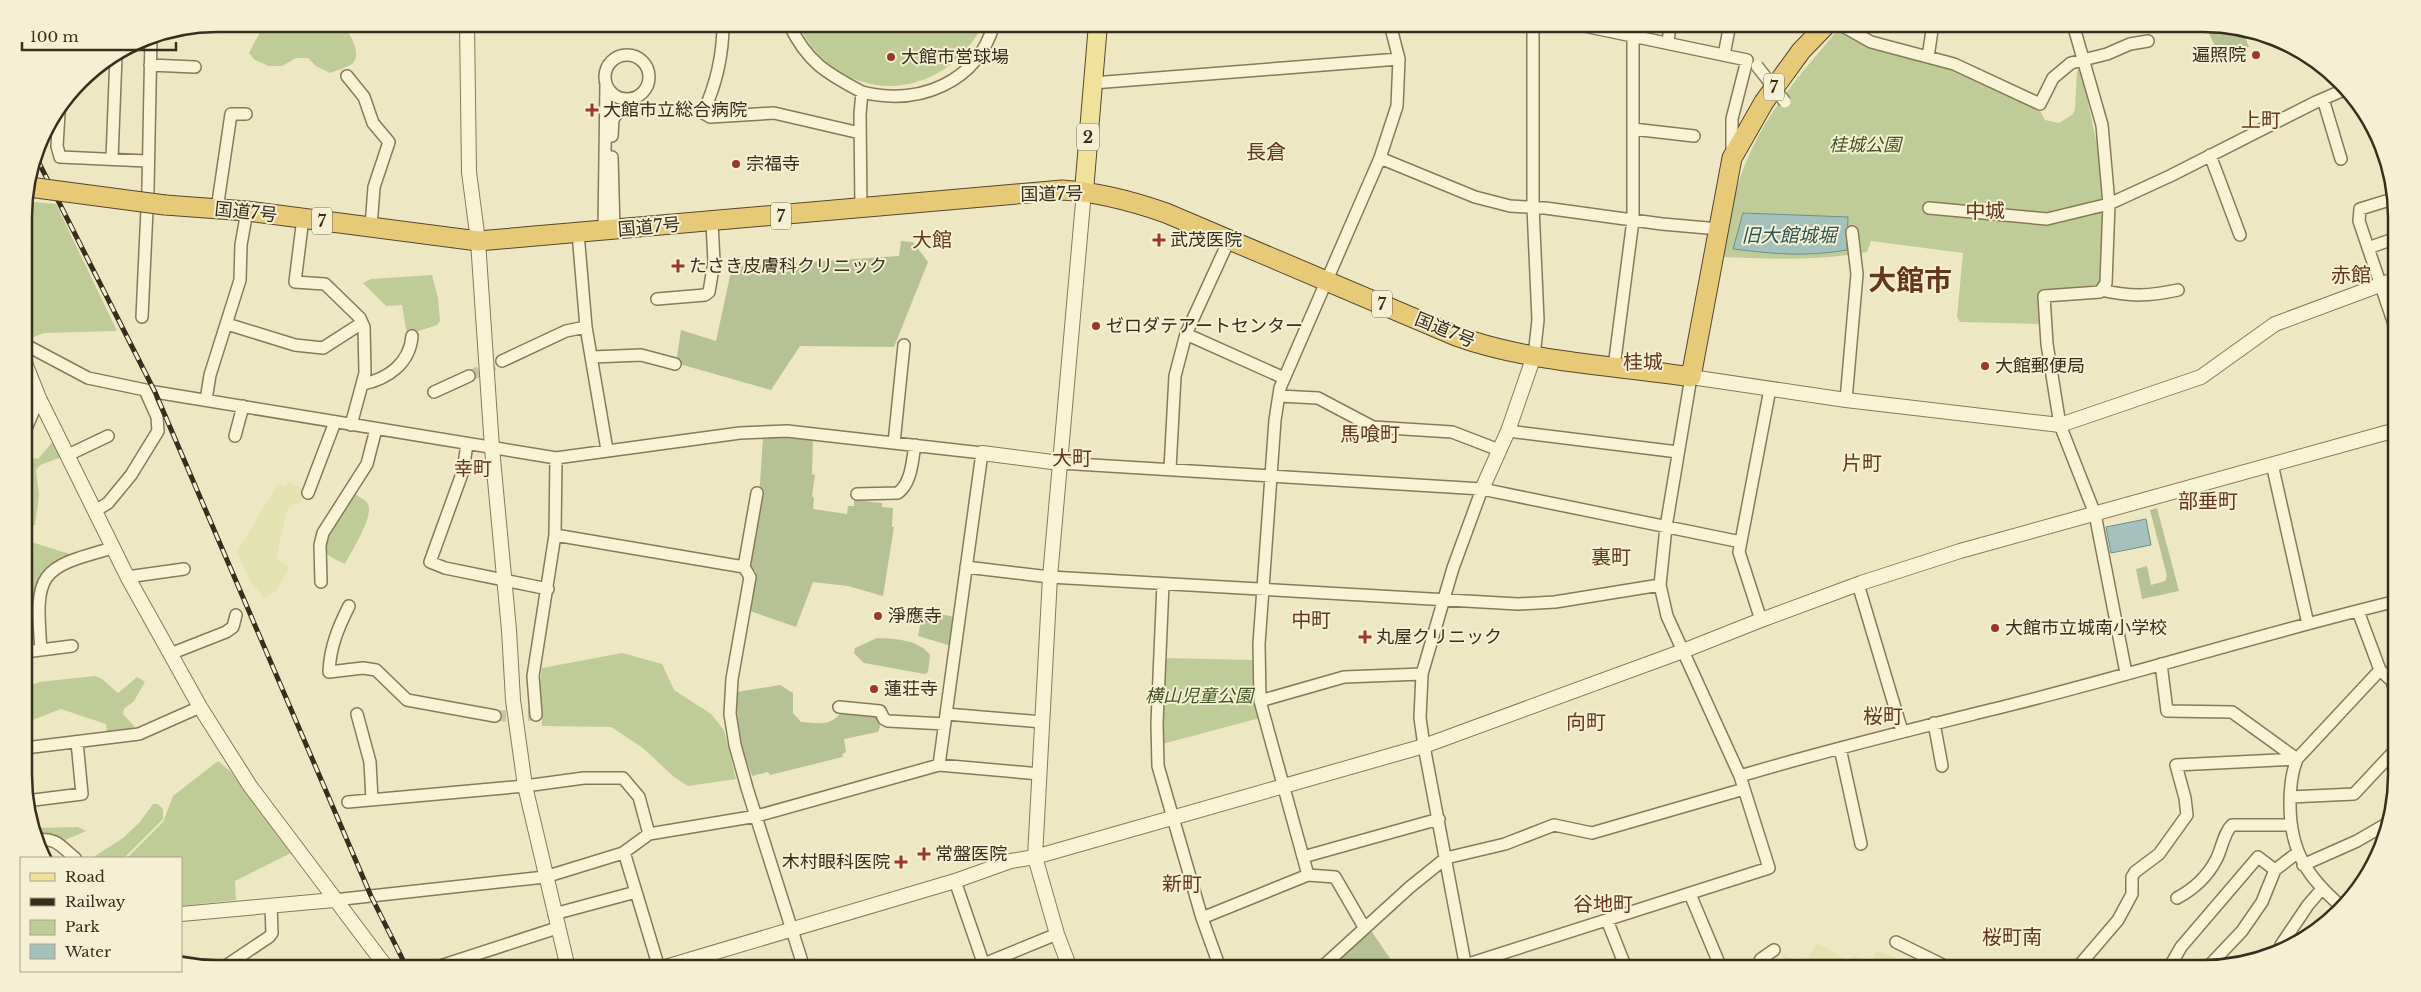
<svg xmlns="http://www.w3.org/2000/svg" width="2421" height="992" font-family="'Libre Baskerville','Noto Sans JP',serif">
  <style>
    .farmland { fill: #e3e2b1 }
    .green { fill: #bfcc97 }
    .cemetery { fill: #b6c196 }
    .water { fill: #a5c1bc; stroke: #6c8f8b }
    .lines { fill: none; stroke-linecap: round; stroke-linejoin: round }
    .minor-tunnel { stroke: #cac2a2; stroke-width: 11; stroke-dasharray: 11 5.5; stroke-linecap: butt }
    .minor-casing { stroke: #88795a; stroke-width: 14 }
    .tertiary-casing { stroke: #88795a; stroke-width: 16 }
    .primary-casing { stroke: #56462e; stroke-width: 20 }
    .trunk-casing { stroke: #56462e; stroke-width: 21 }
    .minor { stroke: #f9f3d6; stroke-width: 11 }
    .tertiary { stroke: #f9f3d6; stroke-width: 14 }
    .primary { stroke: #f1e29b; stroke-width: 18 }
    .trunk { stroke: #e7ca78; stroke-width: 19 }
    .rail-casing { stroke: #382e1e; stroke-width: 5 }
    .rail { stroke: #f5f0d3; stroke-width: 3; stroke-dasharray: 9; stroke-linecap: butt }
    .minor-bridge-casing { stroke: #88795a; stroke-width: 14; stroke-linecap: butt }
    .trunk-bridge-casing { stroke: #56462e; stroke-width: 21; stroke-linecap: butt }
    .minor-bridge { stroke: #f9f3d6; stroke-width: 11 }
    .trunk-bridge { stroke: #e7ca78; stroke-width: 19 }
    .poi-dot { fill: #97382a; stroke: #f5f0d3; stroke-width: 2 }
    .labels { text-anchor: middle; stroke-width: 4; stroke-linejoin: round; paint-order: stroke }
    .shield { fill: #f5f0d3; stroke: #716854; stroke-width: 1 }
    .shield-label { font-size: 16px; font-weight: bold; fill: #382e1e }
    .poi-label { font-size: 18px; fill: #382e1e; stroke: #f5f0d3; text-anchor: start }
    .park-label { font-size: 18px; font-style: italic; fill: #425425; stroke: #f5f0d3 }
    .street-label { font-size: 18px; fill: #382e1e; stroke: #f5f0d3 }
    .water-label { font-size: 19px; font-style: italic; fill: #2d5558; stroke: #f5f0d3 }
    .neighbourhood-label { font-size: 19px; fill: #65361e; stroke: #f5f0d3 }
    .quarter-label { font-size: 20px; fill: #65361e; stroke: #f5f0d3 }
    .town-label { font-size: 28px; font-weight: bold; fill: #65361e; stroke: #f5f0d3 }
    .rim { fill: none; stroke: #382e1e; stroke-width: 2.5 }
  </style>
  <rect width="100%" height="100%" fill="#eee7c3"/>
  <path class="farmland" d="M289,482L305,490L300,503L291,505L287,510L276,559L290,567L276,591L264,598L249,579L237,552L278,484L285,487Z
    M1817,943L1849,961L1853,955L1871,964L1876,951L1895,957L1892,968H1779L1784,955L1804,965Z"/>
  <path class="green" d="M272,24H343C349,33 363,54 352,64C346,68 336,70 330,73L316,66L308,58H296L282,66H269L255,60L249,53L260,32Z
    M797,24H983C955,82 885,107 830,65C816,55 806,39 797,24Z
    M1837,31L1880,51L1952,69L2040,111L2045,120L2059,123L2072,115L2075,110L2077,70H2081L2105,182L2102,283L2098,287L2040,294L2043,324L1960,322L1957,317L1963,253L1871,241L1867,252C1819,261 1771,259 1722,257C1729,222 1735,184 1750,153C1771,106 1805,69 1837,31Z
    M25,201L56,204L117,331L44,333L28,339L24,337Z
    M432,275L438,298L440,321L437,325L407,335L402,305L386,306L363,283L371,279Z
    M54,440L62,457L40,465L36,470L39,496L35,525H25V450L33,458L38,459Z
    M352,492C357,496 365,499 368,504C374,517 351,552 345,564C335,559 323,556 323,543Z
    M25,540L73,555C50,564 36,580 33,604L25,605Z
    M622,653L662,664L674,690L711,714L724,730L736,779L688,786L674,777L643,748L611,727L542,726L540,684L542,668Z
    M1165,658L1255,660L1260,718L1162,744Z
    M95,676L102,679L118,693L137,677L145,682L134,701L124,709L123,714L134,726V730L107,734L106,724L61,709L25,723V688L39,682Z
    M218,761L231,772L291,853L235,881L236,900L181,906V858H127L163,822L173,796Z
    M153,804H158L163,809V819L124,858H92L123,838L139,823Z
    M78,827L86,831L63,841L35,837L33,828Z"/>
  <path class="cemetery" d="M2205,24L2243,32L2249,47L2221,60Z
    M901,241L913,242L928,262L894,347L800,346L771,390L676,363L681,330L716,341L732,267L899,256Z
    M791,437L813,438L812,474L815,475L812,496L814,498L813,509L847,514L848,506H854V500L882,503V507L893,508L892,527H894L883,596L848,586L813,582L796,627L750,611L756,571L747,569L759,498L763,438Z
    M2157,508L2179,591L2142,599L2136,569L2147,566L2151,585L2165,581L2167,576L2150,510Z
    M923,610L954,617L951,644L948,645L918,636Z
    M877,638C896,639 918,639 930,655L928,672L925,674L864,663L854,653L855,648Z
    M780,685L793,693V713L801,722C817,723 832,727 842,711L878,714L880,727L878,732L844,739L846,752L842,754L843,757L770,775L768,772L752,776C741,747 736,723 737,692Z
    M1369,928L1394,964L1386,968H1325Z"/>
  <path class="water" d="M1743,213L1848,217L1847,250C1805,257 1775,254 1733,249Z
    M2146,519L2151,545L2111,553L2106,527Z"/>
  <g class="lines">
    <path class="minor-tunnel" d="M469,376L502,361
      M495,716L536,715"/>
    <g class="minor-casing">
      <path id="minor" d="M723,24C723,55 716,85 703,113L710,117L774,113L860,133
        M789,24C807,62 826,73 862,92L860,114L861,209
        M1533,24V207L1538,320L1534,356
        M1575,24L1747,60L1732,119V154
        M1839,24L1871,42L1954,64L2040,104L2053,78L2071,63L2107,54L2130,44L2148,41
        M2073,24L2102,125L2109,204L2106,283L2100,292L2044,296L2047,344L2060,425L2095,514L2126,673
        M1668,43L1670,24
        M1724,55L1730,24
        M605 77a22 22 0 1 1 44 0a22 22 0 1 1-44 0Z
        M1928,57L1933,24
        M150,65L195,67
        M347,76L364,97L373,123L389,142L374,187L371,227
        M1093,83L1399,59
        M862,92C919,106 977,83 994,24
        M2323,99L2341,159
        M59,113L57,146L60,157L147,161
        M1633,129L1694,136
        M612,136L613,119L629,99
        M2210,155L2240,235
        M612,157L614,230
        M1380,158L1475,197L1510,206L1545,208L1662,224L1719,229
        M112,159L116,56
        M2396,198L2360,209L2359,221L2396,330
        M1929,208L2047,219L2109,204L2170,176L2316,102L2346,89
        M217,209L231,114H246
        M303,218L295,282L325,284L360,318L364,327L365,373L351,425
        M604,230L606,83
        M578,233L586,327L607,450
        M2368,248L2396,238
        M2101,290C2131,297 2149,296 2178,290
        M657,299L705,295L709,292L714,262L712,222
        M142,317L148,188L151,37
        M227,324L295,345L323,348L362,323
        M1186,334L1284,378
        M24,344L88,378L155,392L556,458L740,433L787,431L982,453L939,765
        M592,357L641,355L675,364
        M502,361L566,331L586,327
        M1614,367L1633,220V35L1635,24
        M1691,377L1666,527L1660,585L1667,616L1740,776
        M363,384C388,379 410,363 412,336
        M434,392L469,376
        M1279,396L1318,398L1373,427L1452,432L1499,450
        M206,400L210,375L240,280L241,245L247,211
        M1846,400L1857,274L1852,232
        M25,431L39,398
        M1508,431L1678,452
        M235,436L243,406
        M894,443L904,345
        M467,444L463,471L430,562L445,568L548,589
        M68,455L108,436
        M1060,463L1482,489L1741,542
        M2272,464L2308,624
        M1170,469L1175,376L1186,334L1230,238
        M308,493L335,422
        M757,493L744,567L750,577L732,679L730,714L735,745L747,788L804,968
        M857,494L898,493C912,482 912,461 915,445
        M95,511L108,503L131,475L158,431L157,417L145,390
        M555,535L744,567
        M966,567L1050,577L1518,604L1555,602L1660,585
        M127,577L184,569
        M321,582L320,545L323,533L367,464L376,429
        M1163,584L1157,723L1158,766L1202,918L1220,968
        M1858,584L1902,731
        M349,606C338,628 330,647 329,672L363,668L376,670L407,700L495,716
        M1761,620L1739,552L1770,389
        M41,650C35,573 38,568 113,548
        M25,652L72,646
        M170,654L226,632L233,627L236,615
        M2161,664L2167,711L2232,712L2297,759
        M2380,670L2392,681L2397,698
        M1260,701L1344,677L1422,674
        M839,707L880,711L884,719L888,721L945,724
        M357,714L370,762L372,800
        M946,714L1042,722
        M536,715L533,676L555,535L556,458
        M1934,723L1942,766
        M25,748L139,734L200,707
        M1840,748L1861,844
        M2290,797L2354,794L2397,748
        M26,801L82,794L77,742
        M348,802L525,786L584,778H623L639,797L649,834
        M36,840C57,837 61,847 75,858
        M624,852L659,968
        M1303,857L1439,819
        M2303,865L2357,841L2388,823
        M1308,875L1260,701L1259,644L1275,420L1280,388L1380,158L1397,106L1399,59L1390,24
        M955,881L985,968
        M1690,894L1721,968
        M2177,898C2194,889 2207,877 2216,860C2222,849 2223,834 2232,825H2290
        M334,900L545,877L623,853L649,834L757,816L939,765L1040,774
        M2342,907C2307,877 2290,851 2290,804C2290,788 2291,774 2297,759L2380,670L2358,611
        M554,914L636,892
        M1202,918L1308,875L1335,877L1364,927
        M1607,920L1626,968
        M1896,942L1949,968
        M2283,949L2281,945L2308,905L2321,890
        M224,967L269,937L272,933L271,905
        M434,968L557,928
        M974,968L1057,934
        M1321,968L1410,887L1446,858L1505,844L1554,825L1592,833L1744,789
        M1456,968L1769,868L1740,776C1830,749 1922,727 2014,704C2142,672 2268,632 2397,601
        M1466,968L1424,746L1420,718L1422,674L1453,568L1482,489
        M1756,968L1761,959L1774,950
        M2077,968L2118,920L2132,894V877L2135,872L2159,854L2187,815L2185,798L2176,765L2297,759
        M2169,968L2181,947L2258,857L2275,870L2297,853
        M2207,968L2242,931L2262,902L2275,870"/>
    </g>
    <g class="tertiary-casing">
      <path id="tertiary" d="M467,24L469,172L478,241L492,448L509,630L513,700L525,786L568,968
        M25,363L39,398L127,576L200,707L250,786L387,968
        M1691,377L1846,400L2060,425L2201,377L2275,324L2396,279
        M982,453L1060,463
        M1482,489L1508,431L1534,356
        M181,914L334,900
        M662,968L955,881L1011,861L1035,857L1424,746L1683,651L1761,620L1861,583L1960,551L2396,430
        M1070,968L1057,934L1035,857L1050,577L1084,191"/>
    </g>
    <g class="primary-casing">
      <path id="primary" d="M1084,191L1098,24"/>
    </g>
    <g class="trunk-casing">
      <path id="trunk" d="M165,205L247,211L478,241L1062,190C1099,192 1132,201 1166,213L1456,336C1532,363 1613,365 1691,377L1732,158L1764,102L1801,51L1827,24"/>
    </g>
    <use href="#minor" class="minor"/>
    <use href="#tertiary" class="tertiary"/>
    <use href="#primary" class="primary"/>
    <use href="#trunk" class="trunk"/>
    <g class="rail-casing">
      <path id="rail" d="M37,159L155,392L371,896L407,968"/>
    </g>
    <use href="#rail" class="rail"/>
    <g class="minor-bridge-casing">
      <path id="minor-bridge" d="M1757,66L1785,102"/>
    </g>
    <g class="trunk-bridge-casing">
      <path id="trunk-bridge" d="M29,187L165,205"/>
    </g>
    <use href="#minor-bridge" class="minor-bridge"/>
    <use href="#trunk-bridge" class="trunk-bridge"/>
  </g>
  <g class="poi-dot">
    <circle cx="2256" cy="55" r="5"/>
    <circle cx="891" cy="57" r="5"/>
    <path d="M589.5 102.5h5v5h5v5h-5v5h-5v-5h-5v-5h5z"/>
    <circle cx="736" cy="164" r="5"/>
    <path d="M1156.5 232.5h5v5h5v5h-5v5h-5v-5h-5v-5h5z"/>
    <path d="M675.5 258.5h5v5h5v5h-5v5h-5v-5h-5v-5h5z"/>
    <circle cx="1096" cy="326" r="5"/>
    <circle cx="1985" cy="366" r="5"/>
    <circle cx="878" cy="616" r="5"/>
    <circle cx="1995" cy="628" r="5"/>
    <path d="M1362.5 629.5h5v5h5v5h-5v5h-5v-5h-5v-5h5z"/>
    <circle cx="874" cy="689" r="5"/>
    <path d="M921.5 846.5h5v5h5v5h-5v5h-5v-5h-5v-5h5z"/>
    <path d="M898.5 854.5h5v5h5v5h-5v5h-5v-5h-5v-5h5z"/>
  </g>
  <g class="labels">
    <g class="shield">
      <rect x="1764" y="73.5" width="20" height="27" rx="4"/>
      <rect x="1077" y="123.5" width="22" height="27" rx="4"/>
      <rect x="771" y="202.5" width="20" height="27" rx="4"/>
      <rect x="312" y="207.5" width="20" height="27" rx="4"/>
      <rect x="1372" y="290.5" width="20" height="27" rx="4"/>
    </g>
    <g class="shield-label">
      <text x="1774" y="93">7</text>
      <text x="1088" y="143">2</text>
      <text x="781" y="222">7</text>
      <text x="322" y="227">7</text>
      <text x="1382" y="310">7</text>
    </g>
    <g class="poi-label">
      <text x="2246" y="61" text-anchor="end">遍照院</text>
      <text x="901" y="63">大館市営球場</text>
      <text x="603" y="116">大館市立総合病院</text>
      <text x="746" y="170">宗福寺</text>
      <text x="1170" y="246">武茂医院</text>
      <text x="689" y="272">たさき皮膚科クリニック</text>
      <text x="1106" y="332">ゼロダテアートセンター</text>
      <text x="1995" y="372">大館郵便局</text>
      <text x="888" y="622">淨應寺</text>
      <text x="2005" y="634">大館市立城南小学校</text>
      <text x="1376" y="643">丸屋クリニック</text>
      <text x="884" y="695">蓮荘寺</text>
      <text x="935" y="860">常盤医院</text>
      <text x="890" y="868" text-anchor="end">木村眼科医院</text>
    </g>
    <g class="park-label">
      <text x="1865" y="151">桂城公園</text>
      <text x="1199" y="702">横山児童公園</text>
    </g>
    <g class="street-label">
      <text transform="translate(1052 194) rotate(-1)" y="6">国道7号</text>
      <text transform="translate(246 212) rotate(6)" y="6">国道7号</text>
      <text transform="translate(649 227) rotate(-5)" y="6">国道7号</text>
      <text transform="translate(1445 330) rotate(22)" y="6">国道7号</text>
    </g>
    <g class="water-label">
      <text x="1789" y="242">旧大館城堀</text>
    </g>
    <g class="neighbourhood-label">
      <text x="473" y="475">幸町</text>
    </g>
    <g class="quarter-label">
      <text x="2261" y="127">上町</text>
      <text x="1266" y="159">長倉</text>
      <text x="1985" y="218">中城</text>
      <text x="932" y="247">大館</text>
      <text x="2351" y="282">赤館</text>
      <text x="1643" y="369">桂城</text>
      <text x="1370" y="441">馬喰町</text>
      <text x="1072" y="465">大町</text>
      <text x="1862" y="470">片町</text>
      <text x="2208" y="508">部垂町</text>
      <text x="1611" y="564">裏町</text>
      <text x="1311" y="627">中町</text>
      <text x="1883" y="723">桜町</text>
      <text x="1586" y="729">向町</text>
      <text x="1182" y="891">新町</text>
      <text x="1603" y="911">谷地町</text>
      <text x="2012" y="944">桜町南</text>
    </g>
    <g class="town-label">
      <text x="1910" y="290">大館市</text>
    </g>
  </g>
  <path d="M0 0H2421V992H0ZM217 32H2203A185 185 0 0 1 2388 217V775A185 185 0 0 1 2203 960H217A185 185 0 0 1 32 775V217A185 185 0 0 1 217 32Z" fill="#f5f0d3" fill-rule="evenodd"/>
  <path class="rim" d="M217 32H2203A185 185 0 0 1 2388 217V775A185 185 0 0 1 2203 960H217A185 185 0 0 1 32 775V217A185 185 0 0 1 217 32Z"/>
  <rect x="20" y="857" width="162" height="115" fill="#f5f0d3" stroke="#a9a28b"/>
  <rect x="30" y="873" width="25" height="8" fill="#f1e29b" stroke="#a9a28b"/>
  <text x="65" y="882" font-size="15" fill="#382e1e">Road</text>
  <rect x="30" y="898" width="25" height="8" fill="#382e1e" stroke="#a9a28b"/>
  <text x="65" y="907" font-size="15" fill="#382e1e">Railway</text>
  <rect x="30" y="920" width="25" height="15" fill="#bfcc97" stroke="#a9a28b"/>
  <text x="65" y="932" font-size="15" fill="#382e1e">Park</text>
  <rect x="30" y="944" width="25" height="15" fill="#a5c1bc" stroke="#a9a28b"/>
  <text x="65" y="957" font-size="15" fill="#382e1e">Water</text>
  <path d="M22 42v8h154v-8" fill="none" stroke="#382e1e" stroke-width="2.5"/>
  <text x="30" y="42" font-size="15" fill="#382e1e" stroke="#f5f0d3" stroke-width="4" paint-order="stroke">100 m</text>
</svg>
